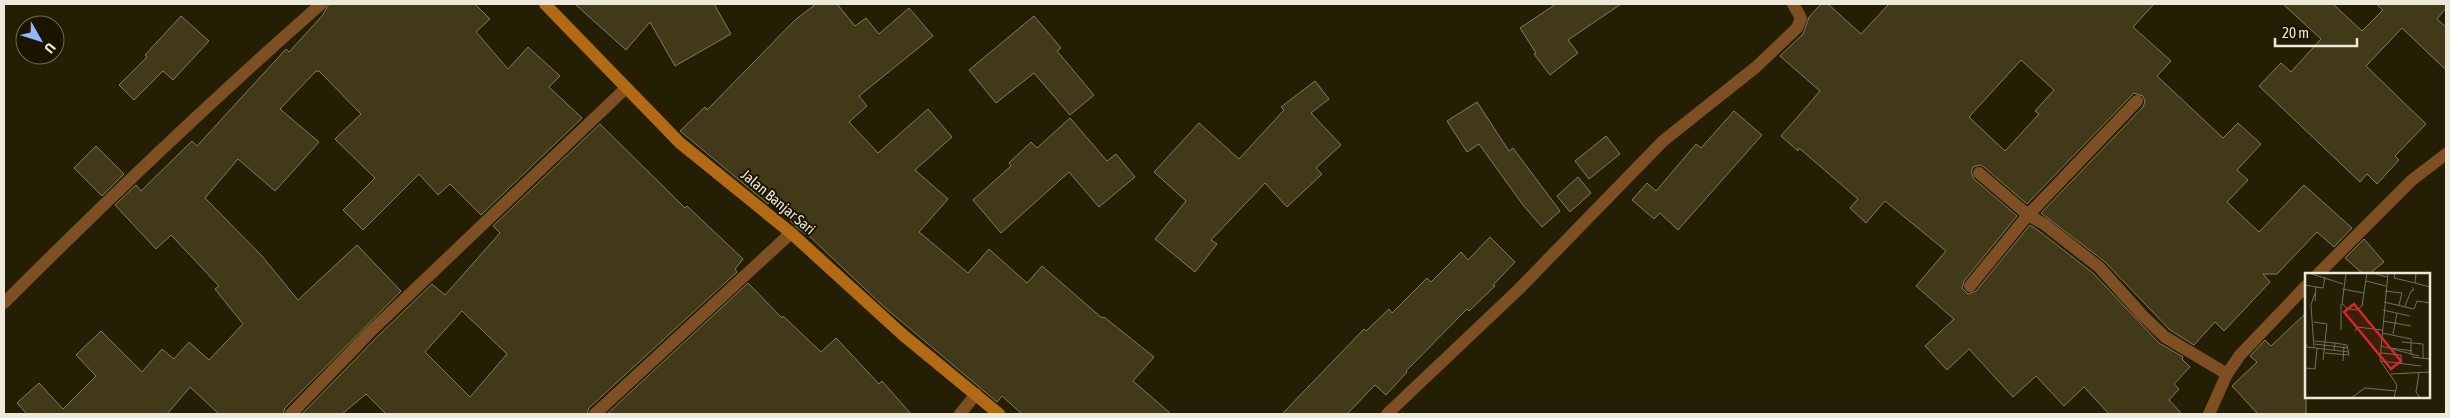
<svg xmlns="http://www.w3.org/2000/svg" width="2450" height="418" font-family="'Asap Condensed',sans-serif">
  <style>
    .building { fill: #413917; stroke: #837c60; fill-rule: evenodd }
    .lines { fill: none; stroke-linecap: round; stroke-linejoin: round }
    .street { stroke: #7d4f23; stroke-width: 12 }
    .secondary { stroke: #b36a15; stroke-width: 12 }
    .labels { text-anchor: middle; stroke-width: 4; stroke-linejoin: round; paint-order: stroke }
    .street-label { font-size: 15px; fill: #ece9d9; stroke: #1b1500 }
    .inset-road { fill: none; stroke: #746f59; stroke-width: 1 }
    .view { fill: #d62828; fill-opacity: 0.15; stroke: #d62828; stroke-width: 2.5 }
    .inset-edge { fill: none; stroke: #ece9d9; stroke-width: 2.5 }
  </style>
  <rect width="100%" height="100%" fill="#241e04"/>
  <path class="building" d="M329,4H475L490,19L476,32L508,69L528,47L560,76L549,87L582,118L481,215L450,184L438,195L419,174L363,230L343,210L375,178L335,139L361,114L319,71H316L280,109L319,142L295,169L275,191L238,159L205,198L262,256L298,300L357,245L401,291L285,408L283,414H219L190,387L167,414H27L17,403L39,383L63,409L96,376L76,355L101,331L142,372L162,349L174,359L189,342L209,360L243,324L215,289L219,286L171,235L156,249L115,205L136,185L141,191L192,141L197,146L286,49L289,52L322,16Z
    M575,4H714L731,34L675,66L650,22L626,50Z
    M816,4H837L855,26L866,18L879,34L909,8L933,36L859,96L867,106L849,122L878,153L928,109L952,137L915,170L948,199L919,232L968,273L989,249L1027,283L1042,266L1102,318L1104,317L1154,357L1133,381L1171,414H1022L1002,396L997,402L883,306L806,233L805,234L795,226L771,200L768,204L680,131L705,107L707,110L795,20Z
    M1556,4H1621L1568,40L1578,53L1550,75L1534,54L1536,53L1520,28Z
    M1821,4H1828L1861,34L1889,4H2154L2133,27L2171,61L2157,76L2223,138L2238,123L2261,144L2237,170L2248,180L2227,202L2259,232L2304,185L2352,228L2334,247L2317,232L2277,274H2263L2270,282L2224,331L2215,322L2194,345L2170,330L2104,261L2041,213L2143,107L2145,102L2143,96L2134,93L2027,204L1984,167L1980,165L1973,167L1971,172L1974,179L2017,216L1964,281L1962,288L1968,294L1976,291L2030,225L2039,231L2093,273L2159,343L2183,357L2182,359L2190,367L2174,384L2179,389L2169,400L2182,414H2109L2084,387L2064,406L2036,376L2013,397L1969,349L1947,370L1925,346L1954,319L1916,286L1946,251L1885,201L1866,223L1850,208L1858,199L1799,148L1798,151L1781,136L1820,91L1780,56L1803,34L1809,17ZM2021,60L2054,90L2035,111L2039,114L2005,151L1969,117Z
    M2283,4H2333L2362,31L2383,10L2376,4H2446V8L2437,19L2446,27V70L2402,28L2366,66L2426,124L2395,156L2399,160L2377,184L2367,174L2360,182L2259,86L2281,63L2291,72L2321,39Z
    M181,16L209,41L173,80L163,71L134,100L119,85L147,57L145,55Z
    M1034,16L1061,48L1057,51L1094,95L1070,115L1034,73L996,103L969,70Z
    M1315,81L1329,99L1311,113L1341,145L1316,168L1322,174L1287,207L1265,183L1211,240L1217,244L1195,272L1155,239L1186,201L1154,172L1199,123L1239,159L1284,110L1281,107Z
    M1477,102L1509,151L1513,148L1560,211L1542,227L1523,205L1479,144L1467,152L1447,121Z
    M1734,111L1762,135L1678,230L1660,213L1654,219L1632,200L1647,183L1656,191L1696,144L1701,148Z
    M1070,118L1107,161L1116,154L1135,177L1099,207L1069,172L1001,233L973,200L1011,166L1009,163L1031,142L1037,148Z
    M600,124L685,208L687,206L743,259L735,269L737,272L589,408L587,414H386L366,394L342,414H302L377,337L432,284L445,295L500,233L493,226ZM462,311L507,354L470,397L425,352Z
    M1606,136L1620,154L1589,179L1575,161Z
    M96,146L124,174L102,196L74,168Z
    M1578,177L1591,193L1570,212L1557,196Z
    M1490,237L1515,262L1493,285L1495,286L1469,311L1467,309L1406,371L1407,372L1386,395L1375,385L1347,414H1282L1364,329L1366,331L1389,309L1392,313L1427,278L1431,282L1461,252L1468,260Z
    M2364,239L2384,262L2369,274H2363L2345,258Z
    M748,283L782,318L783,316L821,352L836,338L879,384L882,381L911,414H607Z
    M2306,313V414H2258L2232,386L2257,362L2250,356L2265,340L2271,346Z"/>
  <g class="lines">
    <path class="street" d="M1979,173L2028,215L2044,224L2099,267L2143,316L2165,337L2227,374
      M2318,274L2412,180L2446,154
      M1970,286L2028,215L2137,101
      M4,303C107,200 212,100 321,4
      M291,414L371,331L626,88
      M595,414L791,233
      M960,414L976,394
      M1387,414L1518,290L1663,141L1756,67L1797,28L1801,18L1793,4
      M2209,414L2227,374L2240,355L2306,286"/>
    <path class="secondary" d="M545,4L680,143L791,233L903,335L999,414"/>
  </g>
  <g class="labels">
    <g class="street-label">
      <text transform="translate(778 202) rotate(40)" y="5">Jalan Banjar Sari</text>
    </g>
  </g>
  <g transform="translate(2305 273)">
    <rect width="125" height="125" fill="#241e04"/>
    <path class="inset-road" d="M41,0L37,31L43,36L52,37L57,33L62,0M67,0L82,4M83,0L75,87L92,112L89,125M90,0L89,5L110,10L111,0M7,1L38,11M61,8L81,13M110,10L125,14M0,12L11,14L10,28M11,14L18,15L20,4M37,16L59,20M80,18L97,20L94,32M79,29L109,36L112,28L125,30M100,33L106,18L109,17L107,14M78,37L105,43M78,48L106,53M9,49L22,51L18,87M36,57V31M50,58L52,54L77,57M77,60L106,66V82M88,61L92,40M10,68L30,70M0,69L2,74L44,79M97,69L118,71V86M10,71L43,75M76,73L114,83M9,75L6,32L10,20M86,75L107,78M20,80L44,82L42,72L30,70L29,77M76,80L96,82V91M107,84L125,86M38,88L39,73M76,88L116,93M0,95L10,96L12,75M114,100L111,119L115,125M86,101L125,99M46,125L60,115L91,118"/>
    <path class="view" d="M49,31L96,88L86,96L39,39Z"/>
    <rect width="125" height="125" class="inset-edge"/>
  </g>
  <rect width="2450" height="418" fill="none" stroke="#ece9d9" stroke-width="10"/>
  <g transform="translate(40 40) rotate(129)"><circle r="24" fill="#1b1500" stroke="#6f6a57"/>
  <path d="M0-4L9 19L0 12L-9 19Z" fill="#92b7fd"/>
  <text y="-8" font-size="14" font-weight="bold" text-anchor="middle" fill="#ece9d9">U</text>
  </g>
  <path d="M2275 38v8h82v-8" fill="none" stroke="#ece9d9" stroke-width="2.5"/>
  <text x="2282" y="38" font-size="15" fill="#ece9d9" stroke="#1b1500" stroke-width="4" paint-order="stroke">20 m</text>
</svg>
